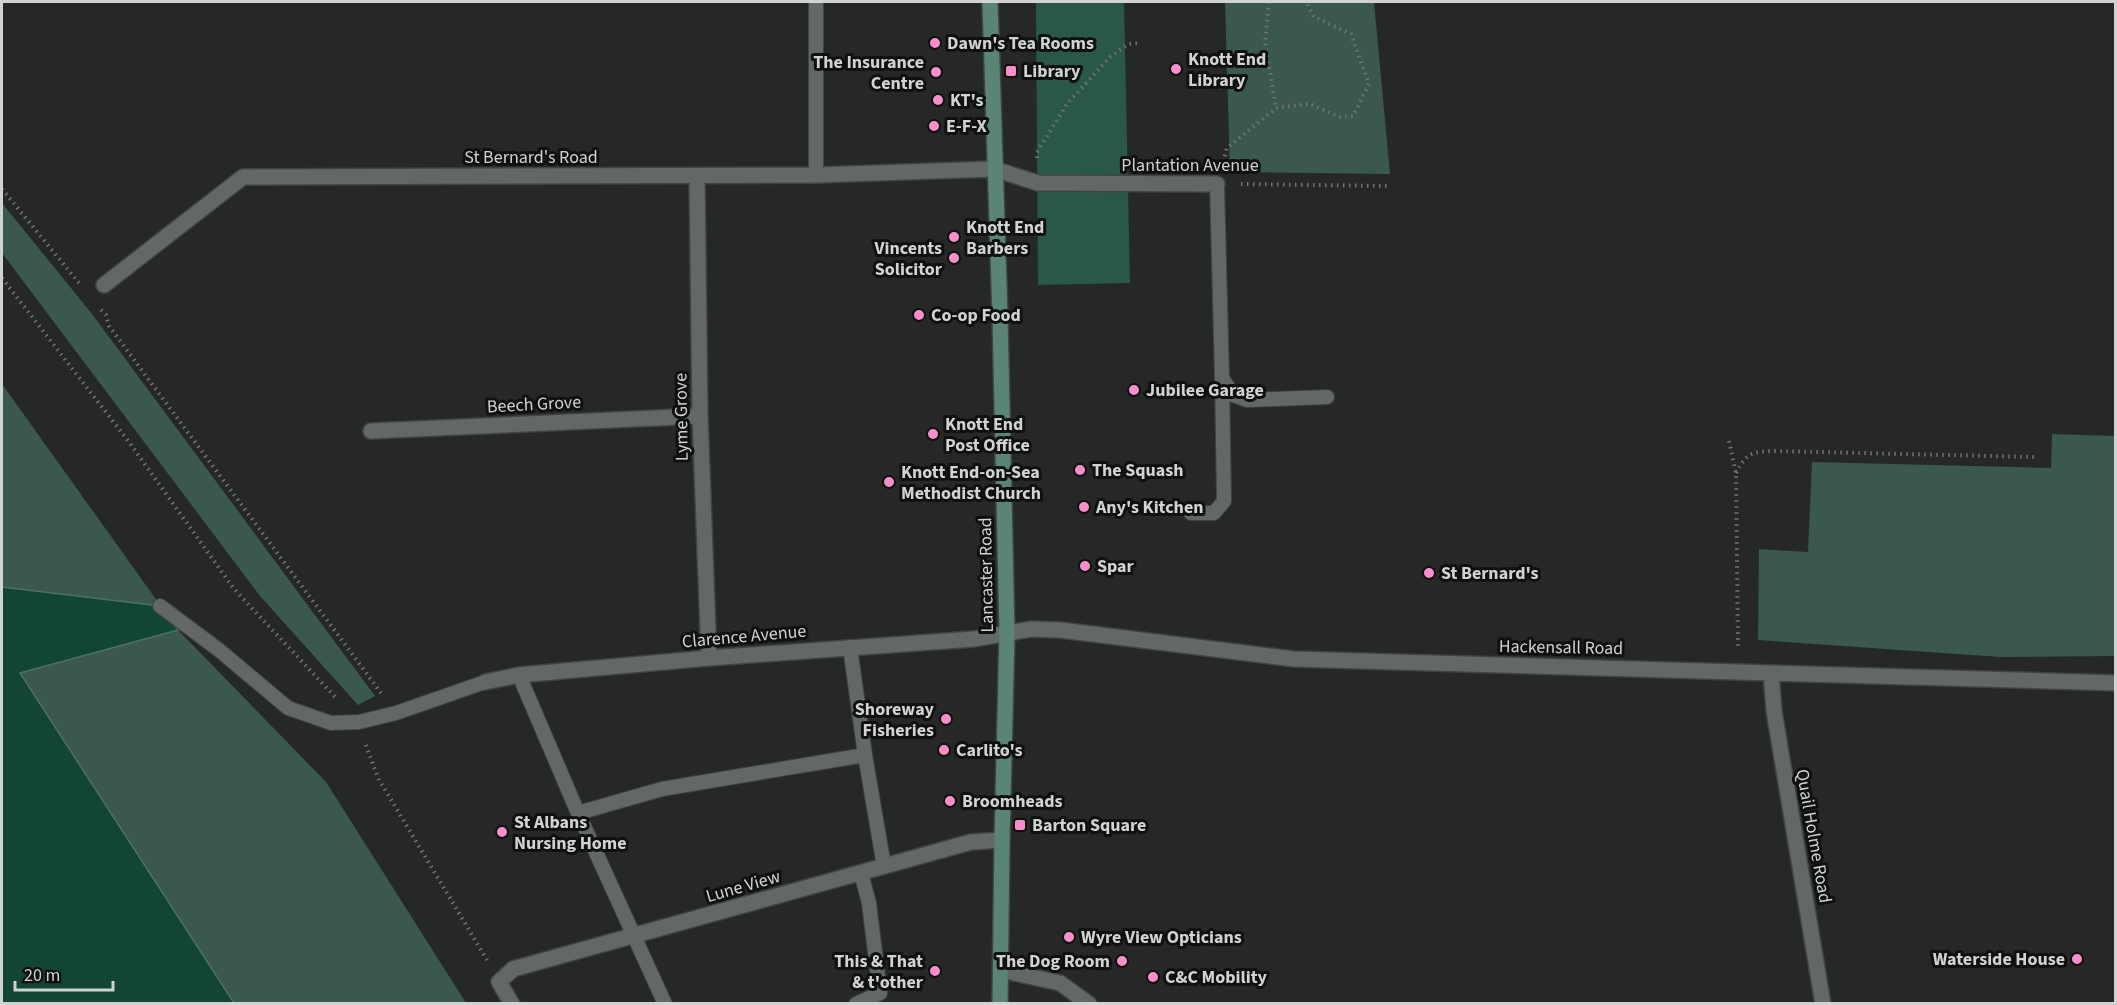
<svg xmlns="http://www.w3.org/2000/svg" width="2117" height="1005" font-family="'Source Sans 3',sans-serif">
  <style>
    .green { fill: #3b584c }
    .forest { fill: #295946 }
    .water { fill: #134534; stroke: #4c7063; stroke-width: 1.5 }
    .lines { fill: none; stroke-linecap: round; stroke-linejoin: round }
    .lane-casing { stroke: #414342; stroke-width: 16 }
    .street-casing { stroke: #414342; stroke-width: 18 }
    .secondary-casing { stroke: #414342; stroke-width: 18 }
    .path { stroke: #727473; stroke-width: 4; stroke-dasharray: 1.5 4.5; stroke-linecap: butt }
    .lane { stroke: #636765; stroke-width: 14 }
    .street { stroke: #636765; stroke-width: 15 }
    .secondary { stroke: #5a8576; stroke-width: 15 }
    .poi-dot { fill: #f98fca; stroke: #0f1110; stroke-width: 2 }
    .labels { text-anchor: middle; stroke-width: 6; stroke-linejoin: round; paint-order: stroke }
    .poi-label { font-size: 18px; font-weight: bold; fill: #d1d3d2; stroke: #0f1110; text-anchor: start }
    .street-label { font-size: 18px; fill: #d1d3d2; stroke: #0f1110 }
  </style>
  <rect width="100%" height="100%" fill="#252827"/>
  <path class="green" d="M1225,2H1374L1390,174L1230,172Z
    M2,203L92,314L375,696L358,705L260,596L2,253Z
    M2,384L178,630L326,782L466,1003H2Z
    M2052,434L2115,436V656L2001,657L1758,640L1759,549L1808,552L1812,462L2051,468Z"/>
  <path class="forest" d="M1036,2H1124L1130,283L1038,285Z"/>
  <path class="water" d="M2,587L160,606L178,630L20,673L234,1003L2,1004Z"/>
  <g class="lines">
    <g class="lane-casing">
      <path id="lane" d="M816,2V175
        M1217,184L1222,378L1233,395L1247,400L1327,397
        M1191,513H1214L1224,501L1222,378
        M160,606L219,650L288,708L331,723L359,722L396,713L485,682
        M850,647L865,755L884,866
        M519,675L578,813L665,1004
        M578,813L662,789L865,755
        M856,1004L880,993L869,903L861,873"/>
    </g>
    <g class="street-casing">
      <path id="street" d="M697,176L700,416L709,658
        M104,285L243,177L816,175L994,169L1038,183L1217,184
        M371,431L700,416
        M1771,674L1774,711L1823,1004
        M485,682L519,675L709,658L974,639L1031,629L1060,630L1294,659L2116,683
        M1001,970L1060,983L1089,1004
        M512,1004L499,982L513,969L971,842L1002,840"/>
    </g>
    <g class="secondary-casing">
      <path id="secondary" d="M990,2L1000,316L1007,633L1002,840L1000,1004"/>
    </g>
    <path class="path" d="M1269,2L1265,43L1276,108
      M1037,158V152L1067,104L1110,57L1128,44L1140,43
      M1223,162L1227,148L1276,108L1310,104L1339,117L1353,116L1369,84L1351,34L1314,17L1306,2
      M1241,184L1387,186
      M2,189L79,283
      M2,278L129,442L234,589L337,699
      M101,310L106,315L109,326L381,693
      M1729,441L1736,473L1738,649
      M1736,473C1747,452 1752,452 1774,451L2034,457
      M366,745L378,778L487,960"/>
    <use href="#lane" class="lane"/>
    <use href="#street" class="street"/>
    <use href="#secondary" class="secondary"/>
  </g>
  <g class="poi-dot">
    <circle cx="935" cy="43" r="6"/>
    <circle cx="1176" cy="69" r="6"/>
    <rect x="1005" y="65" width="12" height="12" rx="3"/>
    <circle cx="936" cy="72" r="6"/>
    <circle cx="938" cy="100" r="6"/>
    <circle cx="934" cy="126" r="6"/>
    <circle cx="954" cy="237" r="6"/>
    <circle cx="954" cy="258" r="6"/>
    <circle cx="919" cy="315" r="6"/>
    <circle cx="1134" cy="390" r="6"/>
    <circle cx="933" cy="434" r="6"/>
    <circle cx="1080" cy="470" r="6"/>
    <circle cx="889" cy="482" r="6"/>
    <circle cx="1084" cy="507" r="6"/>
    <circle cx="1085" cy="566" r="6"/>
    <circle cx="1429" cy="573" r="6"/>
    <circle cx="946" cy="719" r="6"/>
    <circle cx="944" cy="750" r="6"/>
    <circle cx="950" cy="801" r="6"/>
    <rect x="1014" y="819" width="12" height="12" rx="3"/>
    <circle cx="502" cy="832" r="6"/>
    <circle cx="1069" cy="937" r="6"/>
    <circle cx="2077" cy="959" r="6"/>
    <circle cx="1122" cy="961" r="6"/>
    <circle cx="935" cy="971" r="6"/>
    <circle cx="1153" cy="977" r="6"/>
  </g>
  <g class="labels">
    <g class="poi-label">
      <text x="947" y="49">Dawn's Tea Rooms</text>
      <text x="1188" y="65">Knott End<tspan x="1188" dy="21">Library</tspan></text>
      <text x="924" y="68" text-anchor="end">The Insurance<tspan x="924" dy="21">Centre</tspan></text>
      <text x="1023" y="77">Library</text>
      <text x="950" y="106">KT's</text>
      <text x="946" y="132">E-F-X</text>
      <text x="966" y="233">Knott End<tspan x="966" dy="21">Barbers</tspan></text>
      <text x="942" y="254" text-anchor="end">Vincents<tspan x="942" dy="21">Solicitor</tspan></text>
      <text x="931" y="321">Co-op Food</text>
      <text x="1146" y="396">Jubilee Garage</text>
      <text x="945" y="430">Knott End<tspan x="945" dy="21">Post Office</tspan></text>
      <text x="1092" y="476">The Squash</text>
      <text x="901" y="478">Knott End-on-Sea<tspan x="901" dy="21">Methodist Church</tspan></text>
      <text x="1096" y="513">Any's Kitchen</text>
      <text x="1097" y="572">Spar</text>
      <text x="1441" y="579">St Bernard's</text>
      <text x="934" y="715" text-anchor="end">Shoreway<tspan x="934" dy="21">Fisheries</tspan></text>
      <text x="956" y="756">Carlito's</text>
      <text x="962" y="807">Broomheads</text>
      <text x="514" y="828">St Albans<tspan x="514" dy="21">Nursing Home</tspan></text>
      <text x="1032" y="831">Barton Square</text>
      <text x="1081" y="943">Wyre View Opticians</text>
      <text x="2065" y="965" text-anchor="end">Waterside House</text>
      <text x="923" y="967" text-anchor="end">This &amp; That<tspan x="923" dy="21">&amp; t'other</tspan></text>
      <text x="1110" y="967" text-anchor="end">The Dog Room</text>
      <text x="1165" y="983">C&amp;C Mobility</text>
    </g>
    <g class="street-label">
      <text x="531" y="163">St Bernard's Road</text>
      <text x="1190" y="171">Plantation Avenue</text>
      <text transform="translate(534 404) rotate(-3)" y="6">Beech Grove</text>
      <text transform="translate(681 417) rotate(-91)" y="6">Lyme Grove</text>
      <text transform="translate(986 575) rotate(-91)" y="6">Lancaster Road</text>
      <text transform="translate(744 636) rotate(-5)" y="6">Clarence Avenue</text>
      <text transform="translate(1561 647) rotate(1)" y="6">Hackensall Road</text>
      <text transform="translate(1814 836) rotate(80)" y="6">Quail Holme Road</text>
      <text transform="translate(743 886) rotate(-16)" y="6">Lune View</text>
    </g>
  </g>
  <rect width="2117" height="1005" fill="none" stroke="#d1d3d2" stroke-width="6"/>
  <path d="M15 981v9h98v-9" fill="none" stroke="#d1d3d2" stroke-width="3"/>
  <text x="24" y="981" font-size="18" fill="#d1d3d2" stroke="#0f1110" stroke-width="4.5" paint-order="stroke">20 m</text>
</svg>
